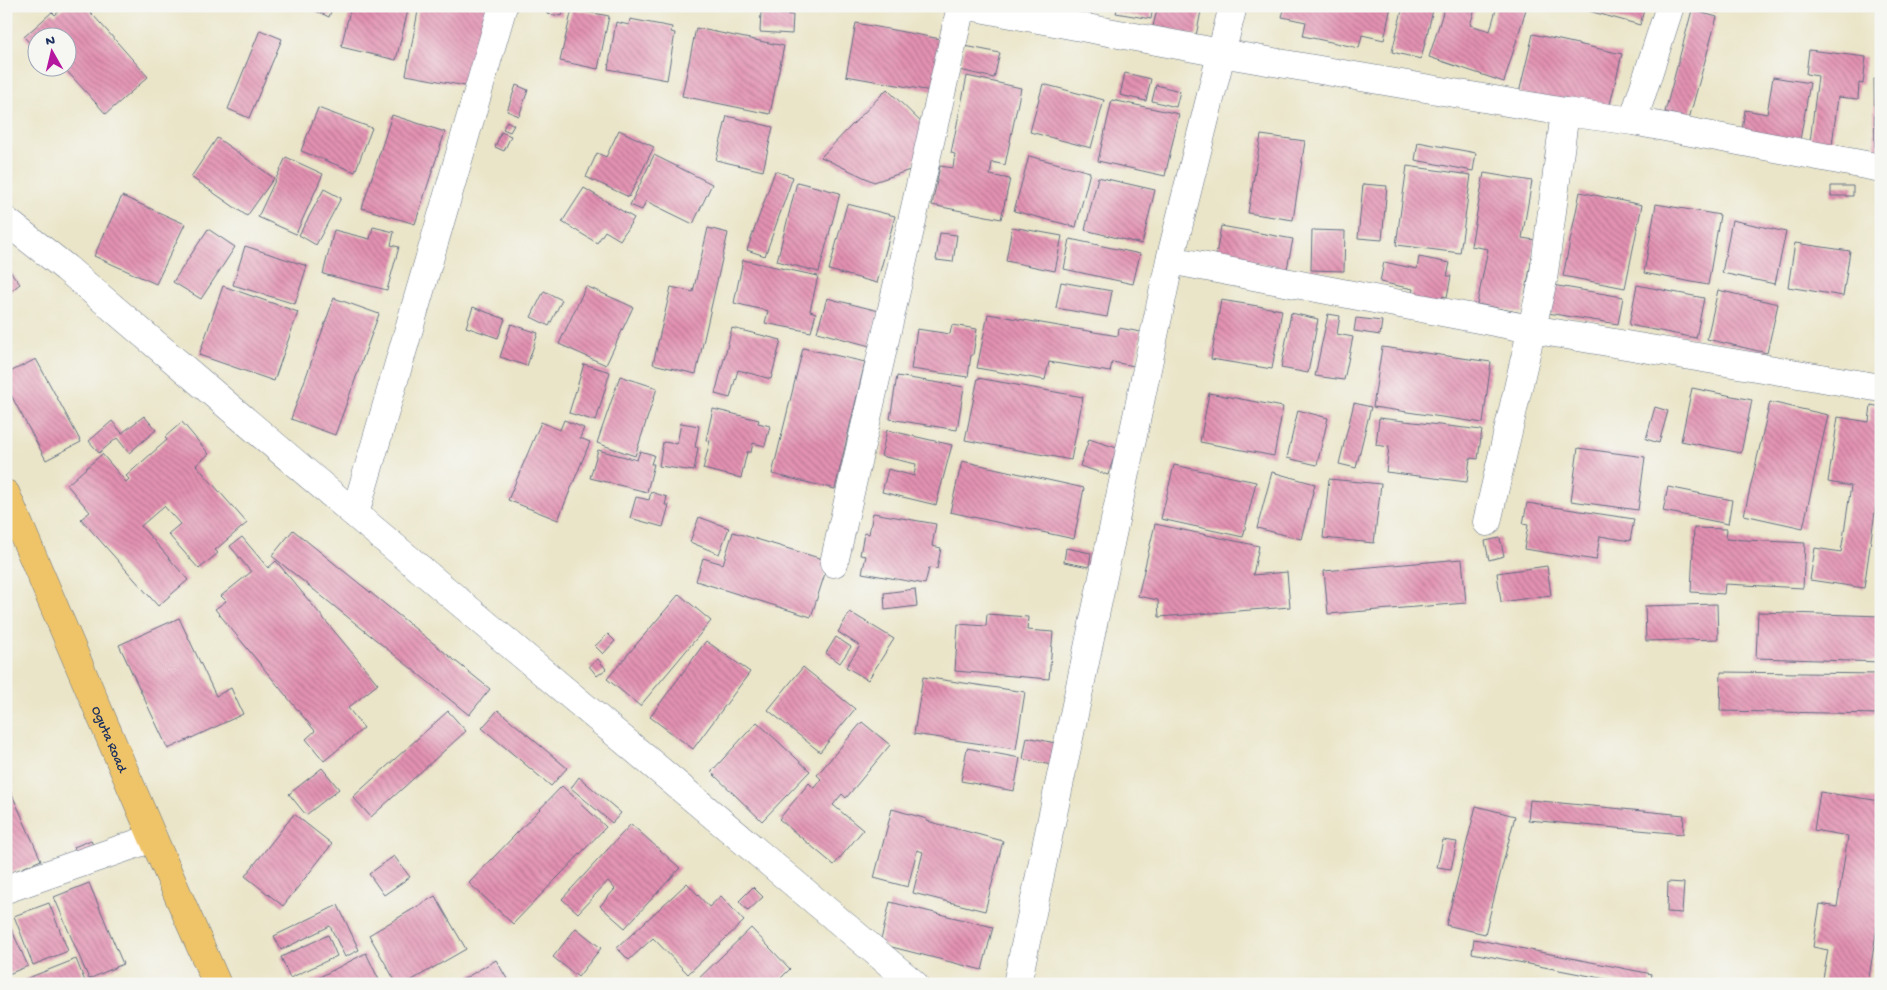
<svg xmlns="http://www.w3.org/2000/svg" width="1887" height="990" font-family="'Gochi Hand',sans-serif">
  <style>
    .building { fill: url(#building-back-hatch) }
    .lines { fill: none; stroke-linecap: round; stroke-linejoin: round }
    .minor-casing { stroke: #636f83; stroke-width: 29 }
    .major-casing { stroke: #636f83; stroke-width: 29 }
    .minor { stroke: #fff; stroke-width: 28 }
    .major { stroke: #efc469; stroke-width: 28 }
    .labels { text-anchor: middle; stroke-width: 4; stroke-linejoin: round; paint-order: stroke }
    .street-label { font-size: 14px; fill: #1b2f5e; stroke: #f6f6f2 }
  </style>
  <defs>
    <pattern id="building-back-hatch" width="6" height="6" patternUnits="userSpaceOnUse" patternTransform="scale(1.25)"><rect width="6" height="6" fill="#e391b1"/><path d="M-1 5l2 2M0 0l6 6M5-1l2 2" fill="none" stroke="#b77793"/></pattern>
  </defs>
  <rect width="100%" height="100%" fill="#f6f6f2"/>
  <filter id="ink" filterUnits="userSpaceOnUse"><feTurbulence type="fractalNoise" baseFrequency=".02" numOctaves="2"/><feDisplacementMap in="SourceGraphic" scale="10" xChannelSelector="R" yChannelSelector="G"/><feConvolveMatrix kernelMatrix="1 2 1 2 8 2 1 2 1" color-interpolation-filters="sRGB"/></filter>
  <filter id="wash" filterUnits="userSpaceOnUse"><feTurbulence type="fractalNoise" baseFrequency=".0096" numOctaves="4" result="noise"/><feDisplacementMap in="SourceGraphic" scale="20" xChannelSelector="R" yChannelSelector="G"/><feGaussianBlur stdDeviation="1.12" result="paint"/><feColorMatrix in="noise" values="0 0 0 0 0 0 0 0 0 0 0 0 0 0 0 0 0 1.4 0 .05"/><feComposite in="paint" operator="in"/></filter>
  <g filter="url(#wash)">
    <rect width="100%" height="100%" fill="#eae5c8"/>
    <g id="blocks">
      <path class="building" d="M65,6H85L148,77L106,114L64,68H68V38H38V52L24,37L52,12L55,15Z
        M305,6H333L329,17Z
        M351,6H409L396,60L341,47Z
        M419,6H497L476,88L406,75Z
        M548,6H564L562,16L547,14Z
        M1118,6H1153L1151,19L1116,13Z
        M1158,6H1202L1196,36L1153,26Z
        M1285,6H1391L1384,40L1362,35L1359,48L1303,36L1306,22L1282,17Z
        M1403,6H1434L1421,59L1392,52Z
        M1445,6H1476L1470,25L1490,31L1497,6H1527L1504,82L1429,57Z
        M1590,6H1645L1640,25L1589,11Z
        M1697,6H1718L1716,12L1697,9Z
        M572,9L609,16L598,69L560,61Z
        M1692,10L1717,17L1689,119L1665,112Z
        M761,12L793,15L792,34L760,32Z
        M630,19L672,27L671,32L675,33L667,80L608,69L616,22L629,25Z
        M856,23L946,40L937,92L846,76Z
        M696,28L784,46L770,114L682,96Z
        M260,30L282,39L249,118L228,109Z
        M1533,34L1622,54L1608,113L1519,93Z
        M965,46L1000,53L994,78L960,70Z
        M1809,50L1866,57L1863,84L1859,83L1858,99L1838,97L1832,145L1810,142L1818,76L1806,74Z
        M1125,73L1151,79L1146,101L1120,95Z
        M967,76L1021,88L1005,165L992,162L990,175L1010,179L1001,219L932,205L940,166L953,168L955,154L951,153Z
        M1773,77L1810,83L1799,146L1741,137L1745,110L1767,114Z
        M1874,79H1881V152H1875Z
        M1043,84L1104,100L1091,148L1030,132Z
        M516,85L528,90L519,116L507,111Z
        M1156,85L1180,91L1176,107L1152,101Z
        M887,89L930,131L910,170L874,182L821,157Z
        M1112,100L1179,114L1165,176L1098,161Z
        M318,108L372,128L355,172L301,151Z
        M392,115L445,132L415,224L362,208Z
        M727,116L773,127L763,171L716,160Z
        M507,121L514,125L510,132L503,129Z
        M619,130L654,147L629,197L586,177L597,153L606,157Z
        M501,132L511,136L504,151L495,147Z
        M1261,135L1305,141L1293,220L1248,213Z
        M217,138L274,178L247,216L191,177Z
        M1418,142L1476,153L1473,171L1415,160Z
        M654,155L712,184L693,224L646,201L642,210L630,205Z
        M1029,156L1090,172L1076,227L1014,211Z
        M286,157L323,174L296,234L258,217Z
        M1407,166L1471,175L1460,253L1396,245Z
        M775,171L793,177L765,256L747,250Z
        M1484,173L1532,181L1522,238L1535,240L1522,313L1477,304L1488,249L1471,246Z
        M1098,177L1155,190L1142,244L1085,230Z
        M797,182L840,193L819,272L777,261Z
        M1363,184L1387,186L1382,240L1358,238Z
        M1831,186H1853V196H1831Z
        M584,188L634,218L620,240L605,231L597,243L562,222Z
        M324,189L341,198L316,245L299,235Z
        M1580,192L1642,205L1625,288L1563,276Z
        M122,196L185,224L156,284L94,256Z
        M847,204L895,216L877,283L829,270Z
        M1656,204L1720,215L1708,285L1644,273Z
        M1732,220L1786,232L1775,284L1722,273Z
        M1221,226L1293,239L1287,269L1216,255Z
        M373,227L394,232L391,245L399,247L387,290L323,274L334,230L370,239Z
        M1012,227L1062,236L1055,271L1006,261Z
        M708,228L728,233L696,374L653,364L671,287L693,292Z
        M208,229L235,247L201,299L173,282Z
        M1312,230L1345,231L1344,271L1311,270Z
        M940,233L957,235L953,262L936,260Z
        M1070,239L1140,254L1133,284L1064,269Z
        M1795,243L1850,251L1843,296L1788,287Z
        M245,246L307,266L295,304L233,285Z
        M1419,257L1450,263L1447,276H1451L1447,297L1443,296L1441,309L1410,303L1413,289L1380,282L1384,262L1417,269Z
        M743,260L818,276L810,311L816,313L811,332L765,323L768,311L734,303Z
        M6,266L20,284L6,295Z
        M1061,282L1112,291L1107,317L1056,308Z
        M1552,285L1623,297L1618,324L1547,313Z
        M1637,285L1704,298L1696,338L1629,325Z
        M223,286L298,312L274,381L199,355Z
        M586,286L633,307L606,365L559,344Z
        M1718,290L1778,304L1767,353L1707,339Z
        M544,291L562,300L549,326L531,317Z
        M334,298L379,314L335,435L291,419Z
        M827,298L879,311L870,346L817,332Z
        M1221,300L1282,310L1272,369L1211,359Z
        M473,307L505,319L498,338L466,327Z
        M1291,313L1318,319L1308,373L1281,368Z
        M988,314L1118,336L1119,328L1141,332L1135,366L1112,362L1110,372L1049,362L1045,380L977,368Z
        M1328,314L1340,316L1337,334L1353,337L1344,380L1315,376Z
        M1356,318L1382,321L1380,335L1354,331Z
        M511,324L538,333L527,366L500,357Z
        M952,325L977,329L973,355H971L968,377L911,369L917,329L950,334Z
        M732,328L781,340L771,379L738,370L730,398L715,394Z
        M1382,347L1491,362L1483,423L1373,407Z
        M803,348L865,362L835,489L772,474Z
        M36,359L81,442L46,460L6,386V374Z
        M584,364L610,372L596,421L569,413Z
        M620,376L657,388L635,456L597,443Z
        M897,376L964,387L957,430L890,419Z
        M978,378L1083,397L1071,460L965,440Z
        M1692,388L1752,400L1741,453L1681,441Z
        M1209,393L1283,407L1274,456L1200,442Z
        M1770,402L1828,415L1803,528L1744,515Z
        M1354,403L1371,407L1356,468L1339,464Z
        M1871,405L1881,407V491H1878L1864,588L1810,580L1815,548L1841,552L1851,486L1828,482L1838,417L1869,422Z
        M1655,407L1668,411L1659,443L1646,439Z
        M713,409L759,420L758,423L770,426L765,446L753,443L751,452H747L741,478L703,469L710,441L706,440Z
        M1298,410L1328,418L1317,465L1287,458Z
        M144,416L156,430L129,453L117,438L99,453L89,441L112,421L122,433Z
        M1379,418L1482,430L1478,459L1470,458L1467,482L1386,472L1389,447L1376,445Z
        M564,420L584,428L580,438L590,442L558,520L508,500L541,422L560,430Z
        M182,422L209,454L196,465L247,523L215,550L218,553L199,569L168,534L180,524L164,506L141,526L188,580L158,606L81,519L90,512L67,485L102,454L126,482L129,479L126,476L167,440L165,437Z
        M681,423L699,426L695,447L698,448L694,471L659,466L663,442L677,444Z
        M887,430L952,445L936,505L882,492L888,469L914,476L916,464L881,456Z
        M1089,439L1117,448L1108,475L1080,466Z
        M1578,448L1645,457L1638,510L1571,501Z
        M598,450L637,460L640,451L654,455L651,464H654L647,492L590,478Z
        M962,461L1084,488L1074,539L950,512Z
        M1174,465L1256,482L1243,537L1161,519Z
        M1272,472L1315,484L1301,539L1257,528Z
        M1329,479L1381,484L1374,543L1323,538Z
        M1668,487L1732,500L1728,524L1663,511Z
        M651,492L667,497L665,505H669L663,527L630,518L636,497L649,500Z
        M1527,503L1634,519L1630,541L1600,536L1596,560L1524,549L1528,525L1523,524Z
        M873,513L936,524L932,546L941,548L937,569L929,568L925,584L862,573L866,556L860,555L864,533L869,534Z
        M699,517L729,528L719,554L690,542Z
        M1155,524L1259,546L1253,575L1287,572L1290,607L1159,617L1158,600L1138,596Z
        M1694,528L1727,529L1726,539L1805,543L1803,588L1725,584L1724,594L1691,592Z
        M293,530L490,689L469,715L272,556Z
        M733,532L829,561L811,617L696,581L703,558L723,564Z
        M242,537L268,568L276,561L378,684L348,708L364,728L324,761L306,739L315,731L215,609L226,601L221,596L251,572L230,546Z
        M1500,538L1504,556L1489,560L1485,541Z
        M1066,548L1091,553L1089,567L1064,562Z
        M1462,559L1466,603L1328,614L1324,571Z
        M1547,566L1551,595L1501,602L1497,573Z
        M915,589L917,606L885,610L884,593Z
        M679,594L711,621L640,706L607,679Z
        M1717,604L1718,639L1646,641L1645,606Z
        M850,612L894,639L868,680L846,667L860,646L838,632Z
        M1758,612L1881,616V662L1756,658Z
        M987,614L1028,617L1027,630L1053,632L1049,679L955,671L958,624L986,626Z
        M179,618L216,696L231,688L243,714L168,749L119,645Z
        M608,634L615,641L603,654L595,646Z
        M836,637L851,647L840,663L826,653Z
        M706,641L750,672L693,749L650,717Z
        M598,659L606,669L597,676L589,666Z
        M803,667L855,709L820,752L768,710Z
        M1721,672L1881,674V714L1720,711Z
        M923,677L1025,692L1016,749L914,734Z
        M498,710L567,768L551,786L482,728Z
        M448,711L466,731L371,817L353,797Z
        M757,722L810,771L762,821L711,772Z
        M862,722L890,745L846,798L842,794L833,805L863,830L834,865L779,819L809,783L814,788L821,779L817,775Z
        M1027,737L1055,743L1051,765L1023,759Z
        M967,748L1020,758L1014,791L961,781Z
        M322,768L339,789L306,815L289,794Z
        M579,777L621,813L612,823L571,788Z
        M6,781L41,860L6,875Z
        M562,786L606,827L513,924L469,883Z
        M1820,792L1881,801V902L1868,984H1822L1828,950L1813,947L1820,904L1837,907L1848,836L1814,830Z
        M1530,800L1684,815L1683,834L1528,820Z
        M1476,806L1515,816L1485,934L1446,925Z
        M892,809L927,819V821L1003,841L985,911L913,893L923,852L917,850L908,887L874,878Z
        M294,814L332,844L283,906L245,876Z
        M631,824L680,868L625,928L600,906L615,889L608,881L578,913L562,899Z
        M91,840L96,854L79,861L74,847Z
        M1443,840L1457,842L1451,869L1437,867Z
        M394,856L410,877L384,895L369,874Z
        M1668,882L1684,883L1682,913L1667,912Z
        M89,883L123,964L89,979L54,897Z
        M687,883L709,907L721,896L744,921L688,974L653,938L629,960L617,948Z
        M753,887L763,897L748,911L739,901Z
        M435,896L466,949L405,984H397L369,935Z
        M890,902L993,927L982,970L880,944Z
        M49,903L68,951L33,965L14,916Z
        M338,905L359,950L345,957L330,926L281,950L274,936Z
        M9,924L28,966L6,975V926Z
        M576,928L601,948L578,977L553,957Z
        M751,928L790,969L775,984H693Z
        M328,935L337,956L290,978L281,957Z
        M1474,939L1652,974L1650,984H1631L1472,953Z
        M366,953L381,984H306Z
        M76,959L86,984H13Z
        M496,960L510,984H455Z"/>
    </g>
  </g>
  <g filter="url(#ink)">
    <use href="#blocks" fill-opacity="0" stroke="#636f83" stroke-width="1"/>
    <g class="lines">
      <g class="minor-casing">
        <path id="minor" d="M969,6L1221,53L1565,112L1633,121L1881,168
          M1633,121L1670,6
          M6,221L66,268L355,514L914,984
          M1170,260L1531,329L1881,388
          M355,514L503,6
          M1487,522L1543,280L1565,112
          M834,563L961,6
          M6,889L153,838
          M1017,984L1170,260L1233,6"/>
      </g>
      <g class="major-casing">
        <g id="major">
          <path id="s1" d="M6,494L153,838L217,984"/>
        </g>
      </g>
      <use href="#minor" class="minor"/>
      <use href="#major" class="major"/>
    </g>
  </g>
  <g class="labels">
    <g class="street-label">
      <text dy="5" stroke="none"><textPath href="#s1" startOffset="266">Oguta Road</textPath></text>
    </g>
  </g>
  <rect width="1887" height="990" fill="none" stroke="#f6f6f2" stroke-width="25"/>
  <g transform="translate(52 52) rotate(352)"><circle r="24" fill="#f6f6f2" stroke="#9ea6b7"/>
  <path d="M0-4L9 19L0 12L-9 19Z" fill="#b5179e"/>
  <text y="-8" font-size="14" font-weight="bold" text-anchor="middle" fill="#1b2f5e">N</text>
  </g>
</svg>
